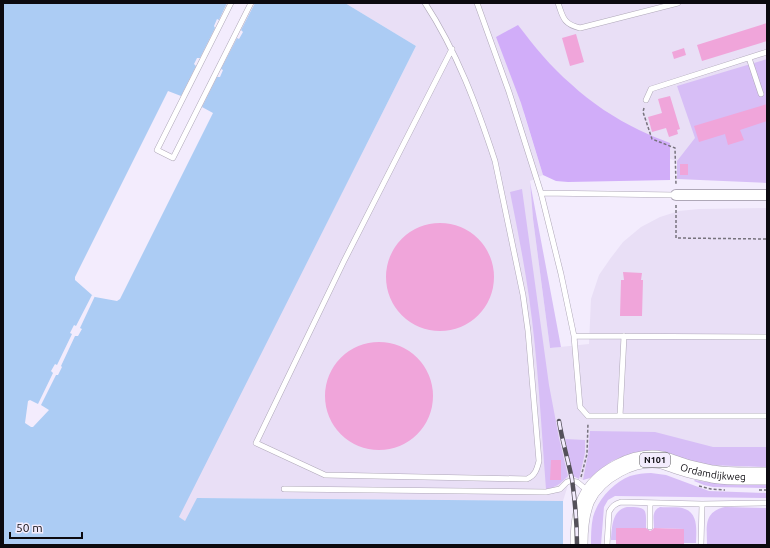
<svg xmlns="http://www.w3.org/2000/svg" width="770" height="548" font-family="Ubuntu,sans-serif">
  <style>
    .built { fill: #e9dff6 }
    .green { fill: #d7bef6 }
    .forest { fill: #d1adf9 }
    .water { fill: #acccf4 }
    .pier { fill: #f3ecfd }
    .building { fill: #f0a5da }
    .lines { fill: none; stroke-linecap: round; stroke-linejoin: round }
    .service-casing { stroke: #afa8b8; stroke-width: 6 }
    .minor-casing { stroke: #afa8b8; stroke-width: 12 }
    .primary-casing { stroke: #afa8b8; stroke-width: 18 }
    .path { stroke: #77737d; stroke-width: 1.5; stroke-dasharray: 3 2; stroke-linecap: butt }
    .service { stroke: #fff; stroke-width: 5 }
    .minor { stroke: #fff; stroke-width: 10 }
    .primary { stroke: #fff; stroke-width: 17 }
    .rail-casing { stroke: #54515a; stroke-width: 4.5 }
    .rail { stroke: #f3ecfd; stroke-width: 3; stroke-dasharray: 9; stroke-linecap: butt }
    .labels { text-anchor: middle; stroke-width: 4; stroke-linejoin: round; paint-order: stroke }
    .shield { fill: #f3ecfd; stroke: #514e56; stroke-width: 1 }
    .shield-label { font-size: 9px; font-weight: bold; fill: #0c0a0f }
    .street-label { font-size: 10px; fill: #0c0a0f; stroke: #f3ecfd }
  </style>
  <rect width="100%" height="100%" fill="#f3ecfd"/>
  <path class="built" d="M345,3H767V172L692,165L666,158L636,147L509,30L505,32L523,102L524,114L543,175L530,181L533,219L550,348L589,344L591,299L599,275L610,259L623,242L641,227L660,217L679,211L699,209L767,208V467L626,455L612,461L601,469L590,478L586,479L583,480L573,476H568V485L563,501L198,498L185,521L178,517L416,46Z"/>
  <path class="green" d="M767,59V183L677,179V161L695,138L677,86Z
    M530,182L561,347L550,348L533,219Z
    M522,189L549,385L559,438L568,476C561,483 556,488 546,489C541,425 538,360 529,297C524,262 517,227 510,192Z
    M590,431L655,432L713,447H767V467L705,465L626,455L612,461L601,469L590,478L583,480L588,454Z
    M565,439L585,440V453L579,479L573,476Z
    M651,473L666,475L709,491L767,493V498L615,496L608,500L604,507L601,545H591C591,536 591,526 593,517C598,499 613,483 630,476C637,474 644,473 651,473Z
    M695,480L706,482L767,484V488L713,487L704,485L694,481Z
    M627,507C648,507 646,509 646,528H616V540H611C612,527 612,510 627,507Z
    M660,507C668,508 678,506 685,509C699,514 696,532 696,543H684V529L654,528C654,520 651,511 660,507Z
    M725,507L767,508V545H707C707,527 703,512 725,507Z"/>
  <path class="forest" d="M518,25C534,46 551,67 571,84C590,102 616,119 639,130C649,135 660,139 670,143V180L568,182L556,181L543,175L521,103L496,37Z"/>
  <path class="water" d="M3,3H227L219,20L217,19L214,26L215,28L200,58H197L194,64L196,66L181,96L168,91L75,277V280L92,295L95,297L117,301L120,299L213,113L202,107L217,77H220L223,70L221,69L237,38L239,39L243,32L241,30L255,3H345L416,46L179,517L185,521L197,498L563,501V545H3Z"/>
  <path class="pier" d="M92,295L95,296L80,328L82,329L78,336H75L61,366L62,367L58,375H56L41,405L49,410L33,427H31L25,423L28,401L30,400L38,404L53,373L51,371L55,364L57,365L72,334L70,333L74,325L76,326Z"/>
  <path class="building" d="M767,23V41L702,61L697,45Z
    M576,34L584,62L570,66L562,38Z
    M684,48L686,55L674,59L672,52Z
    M670,96L680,129L677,130L678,134L669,137L666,128L652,132L648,117L662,113L658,99Z
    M767,104V121L740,130L744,140L728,145L725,134L699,142L694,126Z
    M680,164H688V175H680Z
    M386 277a54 54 0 1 1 108 0a54 54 0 1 1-108 0Z
    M623,272L642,273L641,280H643L642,316H620L621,280H624Z
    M325 396a54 54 0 1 1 108 0a54 54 0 1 1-108 0Z
    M551,460H561V480H550Z
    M616,528H646L650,531L652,530L654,528L684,529V545H616Z"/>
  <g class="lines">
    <g class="service-casing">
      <path id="service" d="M231,3L157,150L173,158L251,3
        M425,3C457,52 477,106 495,161L523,295L528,331L539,461C537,469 535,476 527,479L325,475L256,443L344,261L452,49
        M477,3L509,92L541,193L561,274L574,336L580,407L588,416H767
        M558,3C563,17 563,24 580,28L678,3
        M749,58L761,94
        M646,100L651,89L767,52
        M541,193L676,195
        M574,336L767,337
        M620,416L624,336
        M284,489L546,492L560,489L567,482L570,481L577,482L588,491
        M650,527V503
        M607,545L609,512C612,506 615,504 621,502L702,504L767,503
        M701,545L702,504"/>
    </g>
    <g class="minor-casing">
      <path id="minor" d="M676,195H767"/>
    </g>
    <g class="primary-casing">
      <g id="primary">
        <path id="s1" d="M579,545C579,530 580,514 586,500C598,474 634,455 662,460C669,462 676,465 683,467C692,470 702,472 712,474C730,477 749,476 767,476"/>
      </g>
    </g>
    <path class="path" d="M644,108L643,112L652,139L675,148L676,185
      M676,205V238L767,239
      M581,477L587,454L588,423
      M699,486L711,489L725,490
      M759,490H767"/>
    <use href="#service" class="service"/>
    <use href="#minor" class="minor"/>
    <use href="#primary" class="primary"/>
    <g class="rail-casing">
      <path id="rail" d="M559,421C562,440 568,460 572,479C575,501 577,523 577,545"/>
    </g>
    <use href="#rail" class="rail"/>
  </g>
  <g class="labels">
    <rect class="shield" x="640" y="453" width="30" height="14" rx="3"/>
    <g class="shield-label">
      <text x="655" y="463">N101</text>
    </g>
    <g class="street-label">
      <text dy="4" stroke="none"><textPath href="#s1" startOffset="190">Ordamdijkweg</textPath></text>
    </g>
  </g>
  <rect width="770" height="548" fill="none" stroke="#0c0a0f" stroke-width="8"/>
  <path d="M10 532v6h72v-6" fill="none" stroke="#0c0a0f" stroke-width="2"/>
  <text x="16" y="532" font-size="12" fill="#0c0a0f" stroke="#f3ecfd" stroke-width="3" paint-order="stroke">50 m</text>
</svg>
